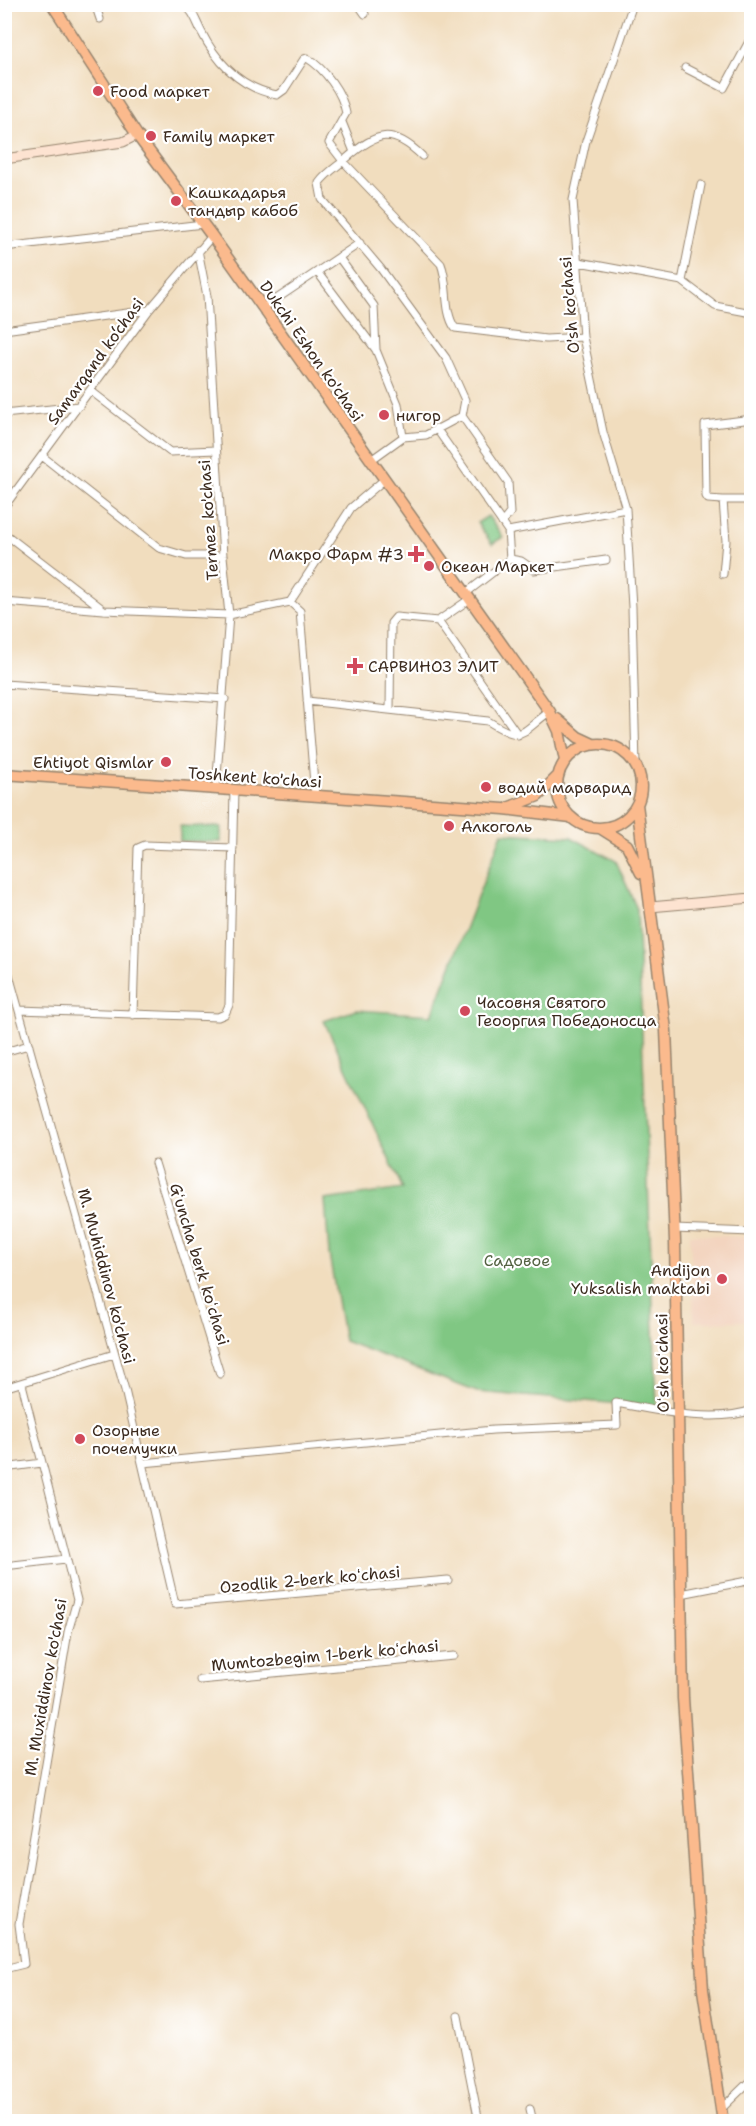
<svg xmlns="http://www.w3.org/2000/svg" width="756" height="2126" font-family="'Shantell Sans',sans-serif">
  <style>
    .built { fill: #f3d4bf }
    .green { fill: #80c783; stroke: #5e7850; stroke-width: 1.5 }
    .lines { fill: none; stroke-linecap: round; stroke-linejoin: round }
    .street-casing { stroke: #96846e; stroke-width: 9 }
    .secondary-casing { stroke: #96846e; stroke-width: 11 }
    .primary-casing { stroke: #96846e; stroke-width: 13 }
    .street { stroke: #fff; stroke-width: 7 }
    .secondary { stroke: #fde3d1; stroke-width: 9 }
    .primary { stroke: #fbba8d; stroke-width: 10 }
    .poi-dot { fill: #d1495b; stroke: #fff; stroke-width: 2 }
    .labels { text-anchor: middle; stroke-width: 4.5; stroke-linejoin: round; paint-order: stroke }
    .poi-label { font-size: 16px; fill: #3b2a1e; stroke: #fff; text-anchor: start }
    .street-label { font-size: 16px; fill: #3b2a1e; stroke: #fff }
    .park-label { font-size: 16px; fill: #536141; stroke: #fff }
  </style>
  <rect width="100%" height="100%" fill="#fff"/>
  <filter id="ink" filterUnits="userSpaceOnUse"><feTurbulence type="fractalNoise" baseFrequency=".0167" numOctaves="2"/><feDisplacementMap in="SourceGraphic" scale="12" xChannelSelector="R" yChannelSelector="G"/><feConvolveMatrix kernelMatrix="1 2 1 2 8 2 1 2 1" color-interpolation-filters="sRGB"/></filter>
  <filter id="wash" filterUnits="userSpaceOnUse"><feTurbulence type="fractalNoise" baseFrequency=".008" numOctaves="4" result="noise"/><feDisplacementMap in="SourceGraphic" scale="24" xChannelSelector="R" yChannelSelector="G"/><feGaussianBlur stdDeviation="1.35" result="paint"/><feColorMatrix in="noise" values="0 0 0 0 0 0 0 0 0 0 0 0 0 0 0 0 0 1.4 0 .05"/><feComposite in="paint" operator="in"/></filter>
  <g filter="url(#wash)">
    <rect width="100%" height="100%" fill="#f1ddbe"/>
    <path class="built" d="M690,1234L751,1238V1321L694,1322Z"/>
    <path class="green" d="M488,516L503,537L492,544L477,523Z
      M180,826L221,827V842L180,841Z
      M502,833L571,837L616,861L637,909L657,1407L477,1392L344,1341L329,1254L325,1200L403,1189L324,1021L356,1010L432,1015Z"/>
  </g>
  <g filter="url(#ink)">
    <g class="lines">
      <g class="street-casing">
        <path id="street" d="M95,4L100,19
          M183,4C193,10 196,21 201,31C217,63 240,88 277,95L284,90L304,59L307,58C325,69 342,92 346,113L329,143L343,161L441,264C449,283 443,311 455,328L546,339L583,337
          M358,4L365,14
          M633,4L586,141L573,200L583,337L603,432L626,509L632,607L636,766
          M685,68L724,88L752,36
          M342,122L354,152
          M4,247L203,224
          M198,250L207,296L223,556L229,615L216,789
          M340,259L374,306L376,350
          M579,262L682,281L715,306L752,313
          M318,273L376,350L398,404L403,437
          M682,281L701,185
          M263,308L360,243
          M4,330L149,310
          M91,391L170,452L216,450
          M4,414L79,406
          M462,416L508,482L510,513L502,523
          M436,428L508,531L510,559L466,593
          M42,456L159,548L186,556H223
          M371,460L403,437L426,435L462,416L465,400L446,358L381,269L322,199L319,183C326,173 338,166 347,158C377,132 392,127 422,156
          M723,500L708,499L706,496L705,425L752,419
          M4,507L149,310L212,236
          M508,531L626,509
          M4,533L104,610
          M510,559L521,561L534,570L606,560
          M723,574L726,541L723,500H752
          M4,602L104,610L229,615L290,602L300,611L315,796
          M290,602L351,508L385,479
          M438,621L518,735
          M4,684L225,699
          M307,701L488,721C523,743 519,734 549,712
          M390,709L391,623L396,617L438,621L470,599
          M4,957L125,1390L175,1604L448,1580
          M19,1010L218,1017L225,1014L229,1005L234,790
          M133,1015L138,848L145,845L233,848
          M4,1052L29,1045
          M155,1163L220,1374
          M674,1229L752,1232
          M4,1388L114,1354
          M143,1463L493,1430L617,1425L616,1403C655,1410 714,1424 752,1410
          M4,1468L42,1463
          M4,1566L66,1559
          M681,1594L752,1580
          M200,1680L454,1656
          M4,1969L24,1964L19,1924L68,1632L77,1600L22,1384
          M458,2016L479,2122
          M530,2109L533,2122
          M721,2109L752,2079"/>
      </g>
      <g class="secondary-casing">
        <path id="secondary" d="M4,159L123,142L137,135
          M650,907L752,898"/>
      </g>
      <g class="primary-casing">
        <path id="primary" d="M52,4L137,135L212,236L550,712L559,731L565,761
          M557,719L578,737L593,744
          M557 786a42 42 0 1 1 84 0a42 42 0 1 1-84 0Z
          M4,774L504,809L571,817
          M637,804L666,1030L675,1241L683,1698L703,1990L723,2122
          M510,807L538,796L558,776
          M600,828L627,845L641,873"/>
      </g>
      <use href="#street" class="street"/>
      <use href="#secondary" class="secondary"/>
      <use href="#primary" class="primary"/>
    </g>
  </g>
  <g class="poi-dot">
    <circle cx="98" cy="91" r="6"/>
    <circle cx="151" cy="136" r="6"/>
    <circle cx="176" cy="201" r="6"/>
    <circle cx="384" cy="415" r="6"/>
    <path d="M413 545h6v6h6v6h-6v6h-6v-6h-6v-6h6z"/>
    <circle cx="429" cy="566" r="6"/>
    <path d="M352 657h6v6h6v6h-6v6h-6v-6h-6v-6h6z"/>
    <circle cx="166" cy="762" r="6"/>
    <circle cx="486" cy="787" r="6"/>
    <circle cx="449" cy="826" r="6"/>
    <circle cx="465" cy="1011" r="6"/>
    <circle cx="722" cy="1279" r="6"/>
    <circle cx="80" cy="1439" r="6"/>
  </g>
  <g class="labels">
    <g class="poi-label">
      <text x="110" y="97">Food маркет</text>
      <text x="163" y="142">Family маркет</text>
      <text x="188" y="198">Кашкадарья<tspan x="188" dy="18">тандыр кабоб</tspan></text>
      <text x="396" y="421">нигор</text>
      <text x="404" y="560" text-anchor="end">Макро Фарм #3</text>
      <text x="441" y="572">Океан Маркет</text>
      <text x="368" y="672">САРВИНОЗ ЭЛИТ</text>
      <text x="154" y="768" text-anchor="end">Ehtiyot Qismlar</text>
      <text x="498" y="793">водий марварид</text>
      <text x="461" y="832">Алкоголь</text>
      <text x="477" y="1008">Часовня Святого<tspan x="477" dy="18">Геооргия Победоносца</tspan></text>
      <text x="710" y="1276" text-anchor="end">Andijon<tspan x="710" dy="18">Yuksalish maktabi</tspan></text>
      <text x="92" y="1436">Озорные<tspan x="92" dy="18">почемучки</tspan></text>
    </g>
    <g class="street-label">
      <text transform="translate(569 305) rotate(-95)" y="6">O'sh ko'chasi</text>
      <text transform="translate(312 351) rotate(55)" y="6">Dukchi Eshon ko'chasi</text>
      <text transform="translate(95 361) rotate(-54)" y="6">Samarqand ko‘chasi</text>
      <text transform="translate(208 520) rotate(-94)" y="6">Termez ko'chasi</text>
      <text transform="translate(255 777) rotate(4)" y="6">Toshkent ko'chasi</text>
      <text transform="translate(200 1264) rotate(73)" y="6">Gʻuncha berk koʻchasi</text>
      <text transform="translate(107 1276) rotate(75)" y="6">M. Muhiddinov ko'chasi</text>
      <text transform="translate(662 1363) rotate(-91)" y="6">Oʻsh koʻchasi</text>
      <text transform="translate(310 1579) rotate(-5)" y="6">Ozodlik 2-berk koʻchasi</text>
      <text transform="translate(325 1655) rotate(-5)" y="6">Mumtozbegim 1-berk koʻchasi</text>
      <text transform="translate(45 1687) rotate(-80)" y="6">M. Muxiddinov ko'chasi</text>
    </g>
    <g class="park-label">
      <text x="517" y="1266">Садовое</text>
    </g>
  </g>
  <rect width="756" height="2126" fill="none" stroke="#fff" stroke-width="24"/>
</svg>
